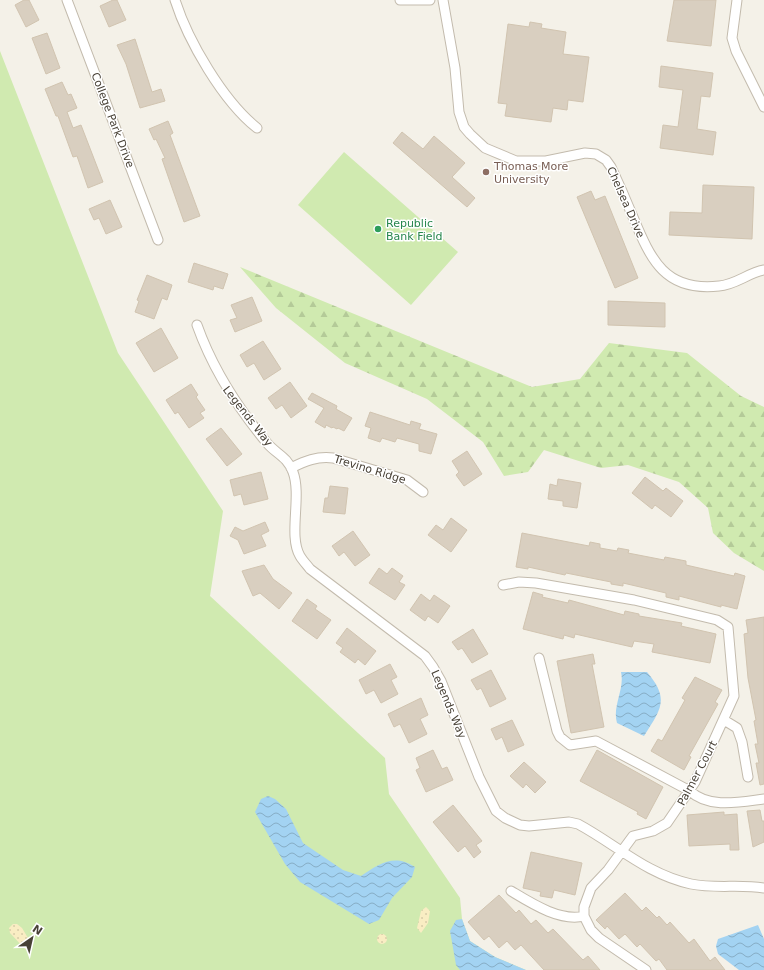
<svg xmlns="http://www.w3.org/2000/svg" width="764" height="970" font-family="'DejaVu Sans',sans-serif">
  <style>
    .grass { fill: #d0eab0 }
    .forest { fill: url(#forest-firs) }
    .sand { fill: url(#sand-dots) }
    .water { fill: url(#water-waves) }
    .building { fill: #d9cfc0; stroke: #d1c4b0 }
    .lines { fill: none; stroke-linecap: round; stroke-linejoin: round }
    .minor-casing { stroke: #c3bbad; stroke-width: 11 }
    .minor { stroke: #fff; stroke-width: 9 }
    .education-dot { fill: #8d6e63; stroke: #fff; stroke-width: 1.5 }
    .leisure-dot { fill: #2e9e5b; stroke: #fff; stroke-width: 1.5 }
    .labels { text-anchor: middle; stroke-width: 3; stroke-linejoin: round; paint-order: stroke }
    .street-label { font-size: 11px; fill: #484136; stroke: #fff }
    .education-label { font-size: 11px; fill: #785e54; stroke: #fff; text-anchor: start }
    .leisure-label { font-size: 11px; fill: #27864d; stroke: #fff; text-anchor: start }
  </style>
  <defs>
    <pattern id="forest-firs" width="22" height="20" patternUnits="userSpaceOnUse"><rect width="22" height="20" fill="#d0eab0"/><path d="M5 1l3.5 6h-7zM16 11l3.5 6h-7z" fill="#b4ca98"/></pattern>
    <pattern id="sand-dots" width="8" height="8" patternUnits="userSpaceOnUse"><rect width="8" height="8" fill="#f9edc3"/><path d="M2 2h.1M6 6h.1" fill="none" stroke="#d7cca8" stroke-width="1.8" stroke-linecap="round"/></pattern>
    <pattern id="water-waves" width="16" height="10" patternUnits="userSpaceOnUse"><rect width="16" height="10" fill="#a3d3f2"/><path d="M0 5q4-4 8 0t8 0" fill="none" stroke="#87adc5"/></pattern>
  </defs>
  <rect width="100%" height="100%" fill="#f4f1e8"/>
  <path class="grass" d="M0,51L118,353L223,511L210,596L385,758L389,794L460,898L462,919L470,941L495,957L526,970H0Z
    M344,152L458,252L411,305L298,205Z"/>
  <path class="forest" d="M240,267L532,387L580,379L609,343L687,353L741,396L764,407V571L734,553L713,533L708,508L679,482L628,465L601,468L544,450L528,472L504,476L483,442L427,399L345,363L276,308Z"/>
  <path class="sand" d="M426,907L430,911L428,923L421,933L417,928L421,911Z
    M13,924H17L22,928L31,943L30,949H25L10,933L9,928Z
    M377 939a5 5 0 1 1 10 0a5 5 0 1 1-10 0Z"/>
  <path class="water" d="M621,672H647C670,699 661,709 644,736L617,723C612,706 625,689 621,672Z
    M268,796L275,799L286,809L303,843L343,870L361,876C379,864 394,853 415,867L412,877L392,898L379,920L369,924L300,882L285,864L255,812L261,799Z
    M462,919L470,941L495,957L526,970H460L456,965L450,931L456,920Z
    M758,925L764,939V970H739L718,954L716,946L718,939Z"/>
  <path class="building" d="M24,0H29L39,20L26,27L15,5Z
    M113,0H117L126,20L109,27L100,6Z
    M674,0H716L711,46L667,41Z
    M530,22L542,24L541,28L566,32L563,54L589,57L583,102L568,100L567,110L553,108L551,122L505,116L507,104L498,103L508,24L529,27Z
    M47,33L60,68L46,74L32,38Z
    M135,39L152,92L161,89L165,101L140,108L126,64L117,45Z
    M661,66L713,73L710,97L701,96L697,129L716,132L713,155L660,148L663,125L678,127L683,90L659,87Z
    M62,82L68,95L71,94L77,108L67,112L73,128L81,125L103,182L88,188L77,156L73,157L58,116H56L45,89Z
    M168,121L173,133L170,135L200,216L184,222L162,159L165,158L156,139L154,140L149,129Z
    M402,132L423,149L434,136L465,163L452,177L475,198L467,207L393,143Z
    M703,185L754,187L752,239L669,235L670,212L702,213Z
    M591,191L595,200L605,196L638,278L615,288L577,197Z
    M110,200L122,227L106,234L99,218L94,220L89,209Z
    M194,263L228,274L223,289L214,286L213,290L188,282Z
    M147,275L172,285L167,300L162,298L154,319L135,312L139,301L137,300Z
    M252,297L262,321L235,332L230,320L237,318L231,305Z
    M608,301L665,303V327L608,325Z
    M161,328L178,358L154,372L136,343Z
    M263,341L281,369L264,380L254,363L247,367L240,355Z
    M290,382L307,406L291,418L282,405L276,409L268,398Z
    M191,384L198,395L196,397L205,410L200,413L204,418L189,428L178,412L175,414L166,400Z
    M312,393L337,406L336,409L352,418L344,431L338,428L337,429L333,427L332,428L326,425L325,428L315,422L324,408L308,399Z
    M370,412L410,425L411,421L421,424L419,429L437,434L431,454L419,451V444L397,438L395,442L382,438L380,442L368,438L371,428L365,426Z
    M221,428L242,454L227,466L206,439Z
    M467,451L482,474L464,486L456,475L459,472L452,461Z
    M261,472L268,499L244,505L241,494L234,496L230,480Z
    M645,477L663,491L666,488L683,501L671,517L655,505L652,509L632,493Z
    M558,479L581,483L577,508L563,506V501L548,499L550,484L557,486Z
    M330,486L348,488L345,514L323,512L325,498H328Z
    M451,518L467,530L451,552L428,535L436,525L443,530Z
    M265,522L269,531L261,535L266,546L244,554L238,540L230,536L235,527L243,531Z
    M353,531L370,555L355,566L344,552L339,556L332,546Z
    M522,533L589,546L590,542L600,544V548L617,551L618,548L629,550L628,553L664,560L665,557L686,561V565L734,576L735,573L745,576L737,609L721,605V607L679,596V600L666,597V593L623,583V586L611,584V582L566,573L565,575L528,567V569L516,567Z
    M264,565L273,579L292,593L279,609L260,593L253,596L242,571Z
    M379,568L387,574L392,568L403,576L399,582L405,585L395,600L369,583Z
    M533,592L543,595L542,597L568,603L569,600L624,615L625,611L639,614V616L682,623L681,626L716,634L710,663L652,652L654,644L634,641L632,647L575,634L574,638L564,635L563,639L523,629Z
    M421,594L430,601L434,595L450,606L438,623L428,616L425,621L410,610Z
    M307,599L317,606L315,609L331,620L317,639L292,621Z
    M764,617V784L760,785L756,763H759L755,744H758L754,721L756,720L748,678L744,634L748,633L746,620Z
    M347,628L376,651L365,665L358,659L355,663L340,652L343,648L336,643Z
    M473,629L488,654L472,663L462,648L458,650L452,642Z
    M593,654L595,664H592L604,727L571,733L557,661Z
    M390,664L397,677L391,680L398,694L381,703L374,690L366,694L359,680Z
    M491,670L506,699L490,707L481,688L477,690L471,680Z
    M695,677L722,690L715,702L718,704L689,756L691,757L684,770L651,751L658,739L662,741L685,700L682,698Z
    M421,698L428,715L420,719L427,734L409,743L400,724L394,727L388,714Z
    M512,720L524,745L508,752L502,737L496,740L491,729Z
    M433,750L442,769L447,767L453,780L426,792L416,770L420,768L416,758Z
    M597,750L663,787L646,819L637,814L638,812L580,781Z
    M524,762L546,782L535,793L526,784L523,788L510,776Z
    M453,805L482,841L476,845L481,852L474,858L465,846L458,852L433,822Z
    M760,810L762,821H764V842L753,847L747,811Z
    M724,812V815L737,814L739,850H730V844L689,846L687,815Z
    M531,852L582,863L575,895L554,890L552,898L540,896L541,892L523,888Z
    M625,893L642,911L646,907L657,918L659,916L667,925L670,922L689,943L694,939L710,961L715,957L725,970H667L659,959L656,961L640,944L637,947L625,934L619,939L607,926L605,929L596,920Z
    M499,895L516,913L519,910L531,924L536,920L548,933L553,929L583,960L588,956L600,970H544L521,945L515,950L507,941L499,948L489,936L484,940L468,922Z"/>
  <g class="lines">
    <g class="minor-casing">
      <path id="minor" d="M67,0L158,240
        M175,0C188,41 223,101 257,128
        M400,0H430
        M443,0L455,68L459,112L464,127L470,134L485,148L516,161H546L585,153L596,154L606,160L611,167C619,184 626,200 633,217C651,260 665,292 719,286C735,285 748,273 764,270
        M737,0L732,38L736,51L764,107
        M197,325C213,370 237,407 267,443C276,454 287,456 293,472C302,496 288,536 300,556C303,561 307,565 310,569L425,656L433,667L441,681L479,777L496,811L505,818L520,825L529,826L569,822L578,824C617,845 646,874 691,884C715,889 740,884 764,888
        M291,468C305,461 317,456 333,458L407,480L423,492
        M503,585L519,582L536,583L634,600L717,620L728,627L734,696L695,782L667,823L653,831L633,836L608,870L591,888L584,907V916L591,930L599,938L646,970
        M539,658L557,731L560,737L570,745L596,741L690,791C709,809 740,802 764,799
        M724,720L737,728L742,742L748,777
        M511,891C531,903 560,922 584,916"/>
    </g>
    <use href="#minor" class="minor"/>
  </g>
  <circle class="education-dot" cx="486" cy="172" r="4"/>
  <circle class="leisure-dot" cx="378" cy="229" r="4"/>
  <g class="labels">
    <g class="street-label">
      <text transform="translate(113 120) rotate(69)" y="4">College Park Drive</text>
      <text transform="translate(626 202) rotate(66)" y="4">Chelsea Drive</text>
      <text transform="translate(248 416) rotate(52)" y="4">Legends Way</text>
      <text transform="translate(370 469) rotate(17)" y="4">Trevino Ridge</text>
      <text transform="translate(449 704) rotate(67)" y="4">Legends Way</text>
      <text transform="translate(697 773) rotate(-62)" y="4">Palmer Court</text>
    </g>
    <g class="education-label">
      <text x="494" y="170">Thomas More<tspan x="494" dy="13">University</tspan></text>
    </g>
    <g class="leisure-label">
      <text x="386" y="227">Republic<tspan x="386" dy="13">Bank Field</tspan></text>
    </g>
  </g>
  <g transform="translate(32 938) rotate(34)" stroke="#ffffff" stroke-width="3" paint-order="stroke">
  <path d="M0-3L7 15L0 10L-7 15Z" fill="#484136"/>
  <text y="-6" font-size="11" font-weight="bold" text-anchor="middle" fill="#484136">N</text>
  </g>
</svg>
